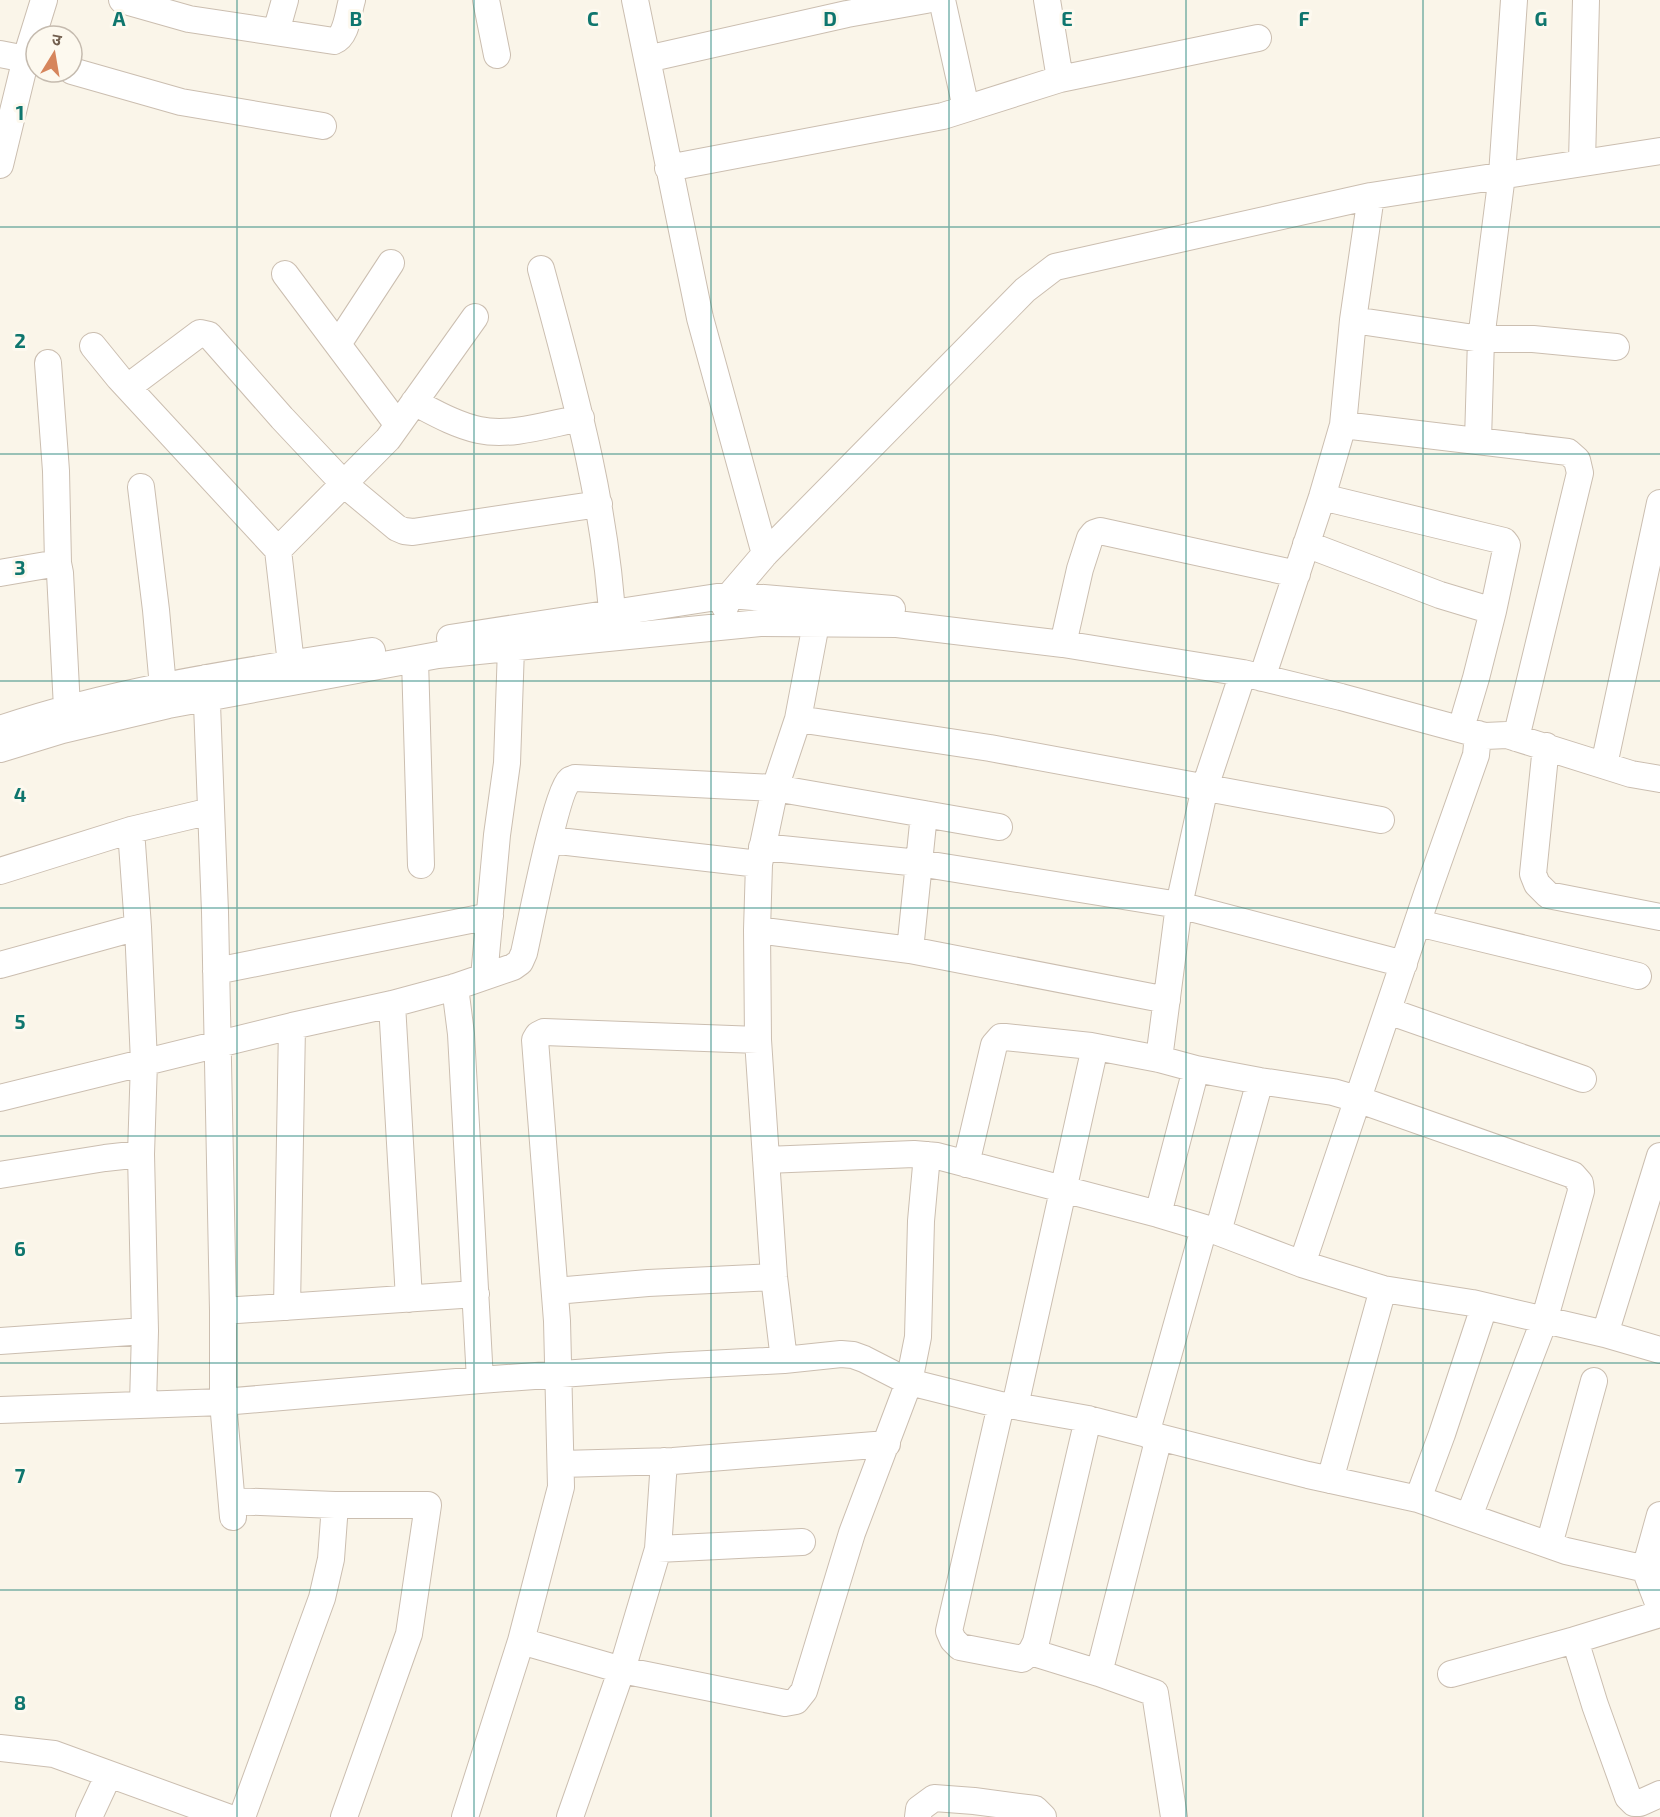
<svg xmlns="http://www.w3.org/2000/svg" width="1660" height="1817" font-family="'Exo 2','Noto Sans Devanagari',sans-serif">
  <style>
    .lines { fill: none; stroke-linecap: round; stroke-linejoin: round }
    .minor-casing { stroke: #cbbeb0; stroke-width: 28 }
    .minor { stroke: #fff; stroke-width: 26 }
    .grid { fill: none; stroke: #0f766e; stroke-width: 1.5; stroke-opacity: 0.55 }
    .grid-label { font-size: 20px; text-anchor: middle; font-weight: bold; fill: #0f766e; stroke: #fdf9ef; stroke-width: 6; stroke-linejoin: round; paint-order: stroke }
  </style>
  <rect width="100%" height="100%" fill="#faf5e9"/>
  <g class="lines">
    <g class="minor-casing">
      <path id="minor" d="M122,0L189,19L334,41C347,36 348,13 352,0
        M486,0L497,55
        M635,0L700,318L765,554
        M942,0L966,108
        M1047,0L1060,79
        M276,32L285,0
        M0,54L36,61
        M647,59L847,14L926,0
        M72,71L181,102L323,126
        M1582,162L1586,0
        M0,165L26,58L44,0
        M668,168L943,116L1060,79L1258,38
        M541,269C573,387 607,506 613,630
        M285,274L398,425
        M1353,320L1481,339H1533L1616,347
        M338,344L391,263
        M93,346L119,378L278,550L291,664
        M48,363L56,471L58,563L60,573L67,708
        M128,387L200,333L209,335L282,418L344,484L397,528L404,531L413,532L599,504
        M414,402C435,413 456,425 479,430C511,437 549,424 581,418
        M1343,425L1568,452L1577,460L1580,473L1516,738
        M1478,440L1481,339L1502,175L1514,0
        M141,487L156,610L163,687
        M1322,497L1504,541L1507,545L1493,611L1476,678L1465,715
        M1306,544L1440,595L1493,611
        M278,550L388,439L475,317
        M0,573L58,563
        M725,607L730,595L765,554L1025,290L1055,267L1371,196L1660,151
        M450,638L730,595L892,609
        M1063,644L1080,569L1090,538L1094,533L1100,531L1297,574
        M415,660L421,865
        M206,678L215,912L223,1311V1402L480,1380L670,1366L784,1360L841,1354L853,1355L864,1359L909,1382L1001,1405L1015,1406L1088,1419L1308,1475L1418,1499L1566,1551L1660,1572
        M1262,678L1322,497L1343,425L1353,320L1371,196
        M798,719L990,748L1381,820
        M0,729C120,688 247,671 372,651
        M1546,746L1533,874L1537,884L1548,895L1660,917
        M0,749L62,730L168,705L438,655L760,623L897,624L1063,644L1243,673L1341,697L1485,736L1507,735L1631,774L1660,779
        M1604,765L1660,503
        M131,830L138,927L144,1062L141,1154L145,1331L143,1404
        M550,840L759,864
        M762,847L919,863L1179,905L1404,964
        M0,871L131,830L211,811
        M1418,923L1638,976
        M757,930L910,950L1167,1000
        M910,950L924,814
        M0,965L138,927
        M216,971L490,916
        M484,977L497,835L507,763L511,648
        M455,987L461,1034L480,1380
        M392,1004L409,1299
        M1388,1011L1583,1079
        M1159,1059L1179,905L1205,787L1243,673
        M0,1098L292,1026L392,1004L455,987L513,967L520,962L524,953C530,927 556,791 570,780C572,779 573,779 575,778L775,788L999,827
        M766,1160L914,1154L937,1156L1158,1214L1218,1232L1302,1264L1383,1289L1472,1303L1605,1334L1660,1350
        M966,1164L994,1045L1001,1037H1005L1091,1046L1159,1059L1196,1069L1260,1081L1333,1092L1357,1099L1573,1175L1580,1183L1581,1191L1544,1321L1469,1516
        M0,1175L105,1158L141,1154
        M1158,1214L1196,1069
        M1218,1232L1260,1081
        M1302,1264L1428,891L1476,755L1478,734
        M555,1291L648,1283L774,1277
        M287,1307L292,1026
        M223,1311L476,1294
        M1605,1334L1660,1156
        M0,1341L145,1331
        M784,1360L774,1277L758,1040L757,930L759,864L775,788L798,719L819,608
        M1001,1405L949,1631L953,1640L960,1647L1022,1659L1031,1652L1036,1642L1088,1419
        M1015,1406L1095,1047
        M0,1410L223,1402L233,1517
        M1146,1434L1204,1228
        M561,1464L673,1461L887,1444
        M1330,1480L1383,1289
        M1418,1499L1442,1434L1484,1307
        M232,1501L335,1505H428L409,1634L344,1817
        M1660,1515L1645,1569L1660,1608
        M1549,1545L1594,1381
        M658,1549L802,1542
        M1575,1640L1595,1705L1628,1797L1634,1803H1640L1660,1794
        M521,1641L622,1670L785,1703L796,1701L804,1691L852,1533L909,1382L918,1337L921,1221L927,1155
        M1031,1652L1099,1673L1155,1693L1174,1817
        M1099,1673L1159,1437
        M1451,1674L1575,1640L1660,1614
        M0,1748L54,1754L227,1817
        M89,1817L109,1774
        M242,1817L322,1598L331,1559L335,1505
        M465,1817L521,1641L561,1487L557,1321L535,1040L538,1035L544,1032L758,1040
        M570,1817L624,1663L658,1549L664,1461
        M918,1817L919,1809L934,1798L974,1801L1035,1809L1043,1817"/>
    </g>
    <use href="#minor" class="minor"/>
  </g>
  <path class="grid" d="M237,0V1817M474,0V1817M711,0V1817M949,0V1817M1186,0V1817M1423,0V1817M0,227H1660M0,454H1660M0,681H1660M0,908H1660M0,1136H1660M0,1363H1660M0,1590H1660"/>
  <g class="grid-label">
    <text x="119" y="26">A</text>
    <text x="356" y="26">B</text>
    <text x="593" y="26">C</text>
    <text x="830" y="26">D</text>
    <text x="1067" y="26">E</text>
    <text x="1304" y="26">F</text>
    <text x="1541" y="26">G</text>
    <text x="20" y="120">1</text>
    <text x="20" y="348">2</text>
    <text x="20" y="575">3</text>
    <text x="20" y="802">4</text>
    <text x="20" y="1029">5</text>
    <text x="20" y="1256">6</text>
    <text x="20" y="1483">7</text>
    <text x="20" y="1710">8</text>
  </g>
  <g transform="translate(54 54) rotate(11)"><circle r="28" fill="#fdf9ef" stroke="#c5bbaf" stroke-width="1.5"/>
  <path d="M0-4.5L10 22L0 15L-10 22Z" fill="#d6855c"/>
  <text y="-9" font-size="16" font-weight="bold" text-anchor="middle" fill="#725f4f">उ</text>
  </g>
</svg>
